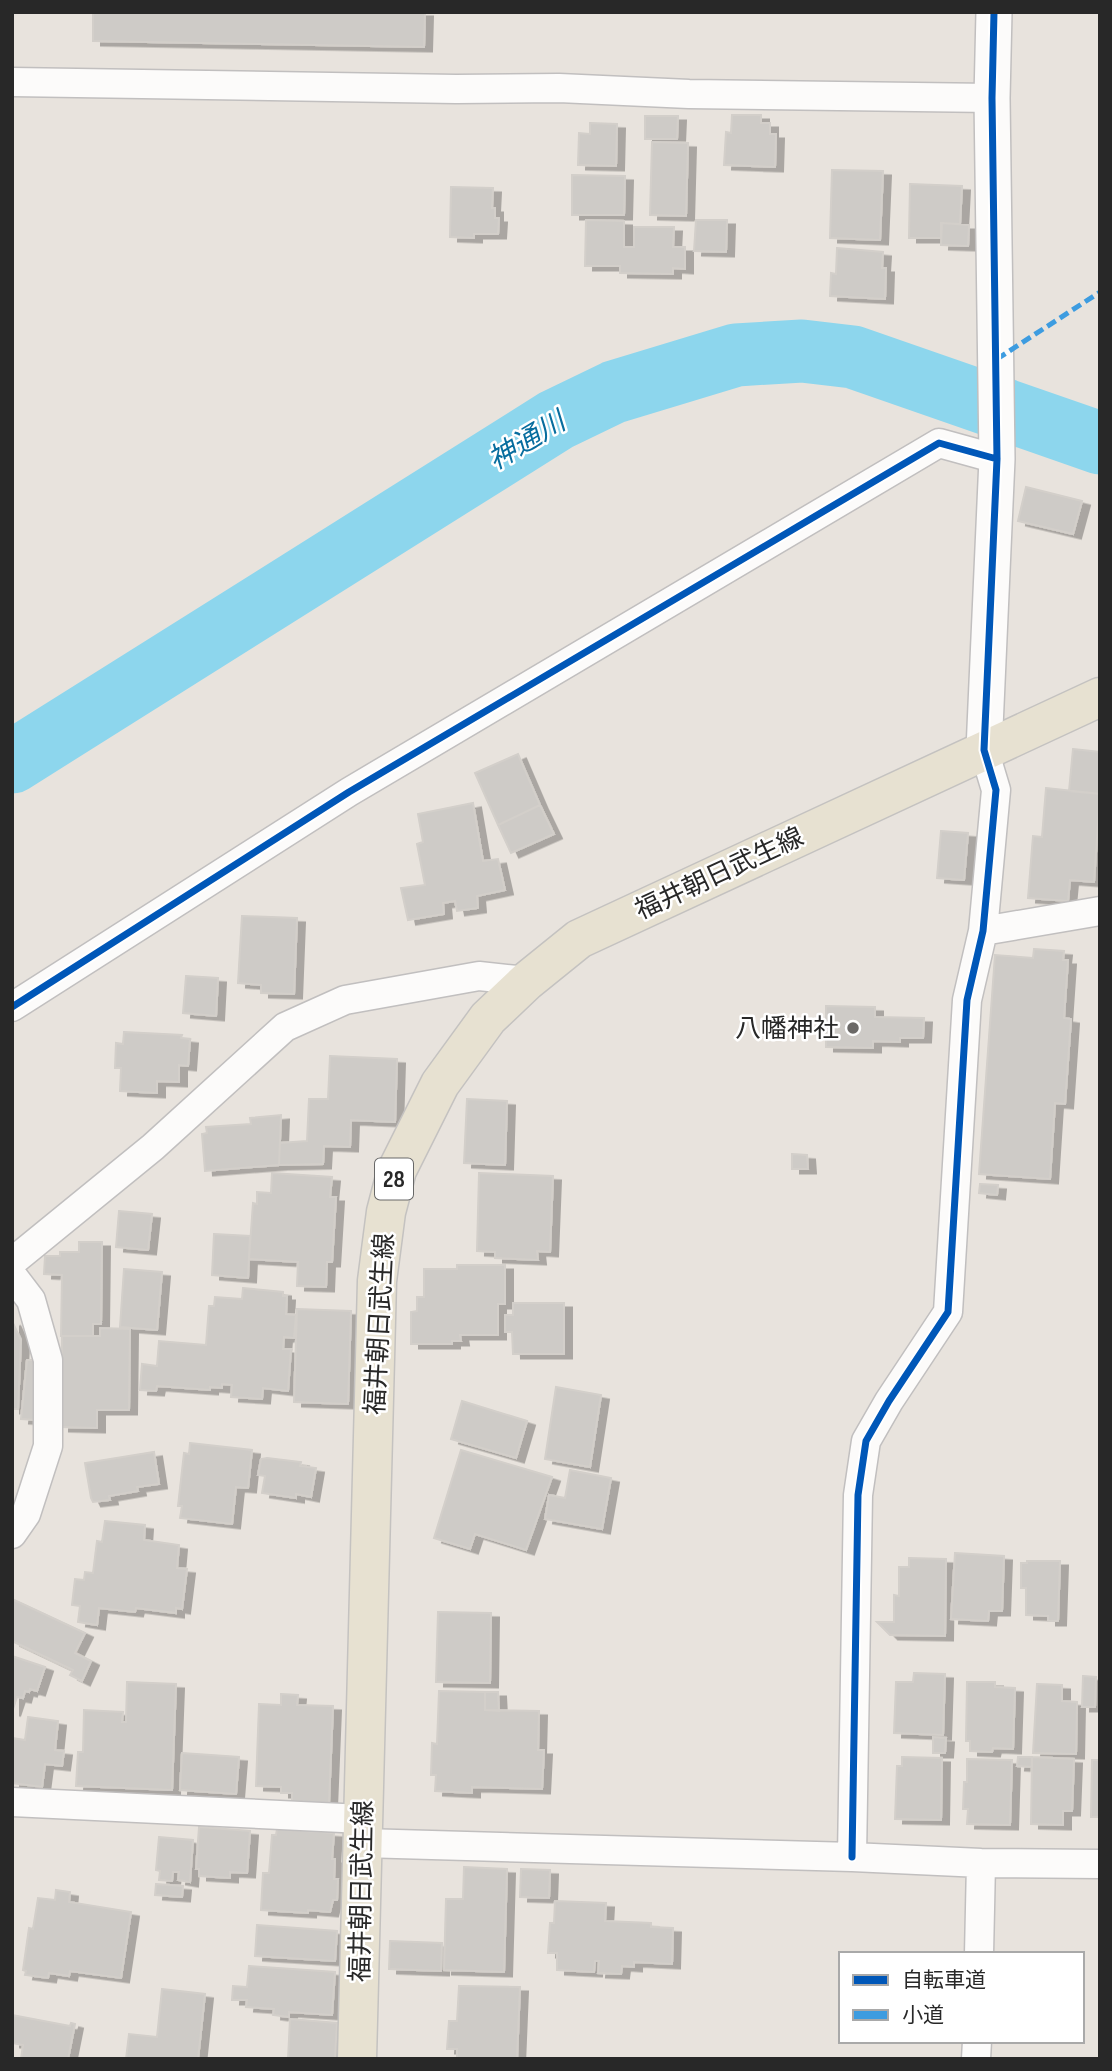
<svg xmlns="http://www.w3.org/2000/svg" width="1112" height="2071" font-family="'Sofia Sans Condensed','Noto Sans JP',sans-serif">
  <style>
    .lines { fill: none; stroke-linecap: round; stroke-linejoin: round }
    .river { stroke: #8dd6ed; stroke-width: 63 }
    .building { fill: #cecbc7; stroke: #d3cfca; stroke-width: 2; filter: url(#shadow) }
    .minor-casing { stroke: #c1bfbf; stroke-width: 31 }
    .tertiary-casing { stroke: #c1bfbf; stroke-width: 38 }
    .primary-casing { stroke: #c4c2c0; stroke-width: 41 }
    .minor { stroke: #fcfbfa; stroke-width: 28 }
    .tertiary { stroke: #fcfbfa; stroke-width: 35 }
    .primary { stroke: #e7e1d1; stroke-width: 38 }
    .quiet { stroke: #3d9ce0; stroke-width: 5; stroke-dasharray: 10 5; stroke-linecap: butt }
    .cycleway-casing { stroke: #fff; stroke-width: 11 }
    .cycleway { stroke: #0057b8; stroke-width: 7 }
    .poi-dot { fill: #6b6967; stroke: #fff; stroke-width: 2.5 }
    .labels { text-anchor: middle; stroke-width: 5; stroke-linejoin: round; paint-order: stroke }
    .shield { fill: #fff; stroke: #686868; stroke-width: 2 }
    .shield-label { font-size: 24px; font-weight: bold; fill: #282828 }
    .street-label { font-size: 26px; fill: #282828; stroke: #fff }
    .poi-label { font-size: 26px; fill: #282828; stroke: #fff; text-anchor: end }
    .water-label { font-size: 28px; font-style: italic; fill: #076d9e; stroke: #fff }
  </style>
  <defs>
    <filter id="shadow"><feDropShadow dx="8" dy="4.5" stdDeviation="0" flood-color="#0004"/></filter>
  </defs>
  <rect width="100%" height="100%" fill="#e8e3dd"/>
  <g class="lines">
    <path class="river" d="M12,762L556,420L614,392L736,355L802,351L853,357L1100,443"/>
  </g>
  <path class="building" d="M93,12H425L424,47L93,41Z
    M732,115H761V123H770V134H776L775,167L724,165L726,132L731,133Z
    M645,116H678L677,139H645Z
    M590,123L617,124L616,166L578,165L579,133L590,134Z
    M652,142L688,143L686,216L650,215Z
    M832,170L883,171L880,240L830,238Z
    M572,175L625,176L624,215H572Z
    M910,184L962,186L960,224L941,223V238H909Z
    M451,187L493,188L492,208H495V218H499L498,234H474V238L450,237Z
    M586,220L624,221V247H634V227H674L673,247H685V269L673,268V274L620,273V266H585Z
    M696,220H727L726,252L694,251Z
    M942,223L969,225L968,246L941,245Z
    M837,248L883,252L882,268H886L885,299L830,296L831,273L836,274Z
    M1026,487L1082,501L1073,534L1018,521Z
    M1073,749L1100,752V794L1069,791Z
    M518,754L540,805L498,825L475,773Z
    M1046,788L1100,794L1094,882L1070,880L1068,901L1028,898L1033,836L1042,837Z
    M473,803L483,861L498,859L505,890L477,896L478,908L457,911L455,901L443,903L444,914L408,920L401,888L425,885L417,844L423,842L418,814Z
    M540,805L554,834L511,853L498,825Z
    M941,831L968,833L964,880L937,878Z
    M242,916L297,918L294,994L261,993V985L238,983Z
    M1034,949L1064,951L1063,960H1068L1064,1018L1071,1019L1065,1104L1055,1103L1050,1179L979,1174L995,955L1033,958Z
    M186,976L218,978L216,1016L183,1013Z
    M826,1006L875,1007V1017L924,1018L923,1038H900V1042L873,1041V1048L826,1047Z
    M124,1032L182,1035L181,1038L190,1039L188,1066L179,1065V1082L157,1081V1093L120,1091L121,1068H115L116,1043L123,1044Z
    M330,1056L397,1059L395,1122L351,1120L350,1147L324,1146L323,1164L279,1165L280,1143L307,1141L309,1099H328Z
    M467,1099L507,1101L505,1165L464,1163Z
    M281,1115L279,1165L205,1171L202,1134L207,1133L206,1127L251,1124L250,1118Z
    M792,1154L807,1155L808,1169H792Z
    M272,1173L332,1177L330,1197H336L332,1262H327L326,1287L297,1286L298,1262L249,1259L253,1203L257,1204V1192L271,1193Z
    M479,1173L553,1176L550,1252L537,1251L538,1260L495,1258V1252L477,1251Z
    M980,1184L998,1185L997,1195L979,1193Z
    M119,1211L152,1214L148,1250L116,1247Z
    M214,1234L250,1236L248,1278L212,1275Z
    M79,1242H102L101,1324H93V1336H61L62,1275L44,1274L45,1256H60V1252H79Z
    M457,1265H505V1304H498V1335H460L461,1341H452V1344H411V1312L417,1311V1297H424V1269H457Z
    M124,1269L162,1272L157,1330L120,1327Z
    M243,1288L283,1292V1296H287L286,1314L296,1315L294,1338L284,1337L283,1349H291L288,1391L263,1388L262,1399L231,1397L232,1385L222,1384V1388L210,1387V1390L157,1386L156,1391L140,1390L142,1364L157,1366L159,1341L206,1345L209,1306H214L215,1297L242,1299Z
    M513,1303H564V1354H513L512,1332H505V1315H513Z
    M297,1309L351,1311L348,1404L294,1402Z
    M12,1321L21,1340L18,1409H12Z
    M100,1328L130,1329L129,1410H97V1428L61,1427L62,1336H100Z
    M27,1360H39L36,1420L21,1419Z
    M556,1387L601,1395L590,1467L545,1459Z
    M462,1401L527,1421L516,1458L451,1439Z
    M190,1443L252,1450L248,1488L236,1487L232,1524L180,1518L182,1506H178L184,1453L189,1454Z
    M461,1450L552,1477L526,1550L475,1534L470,1549L434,1538Z
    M154,1452L159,1484L137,1487L138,1491L109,1496L110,1500L93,1502L91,1498L85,1463Z
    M267,1458L301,1462L300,1466L316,1468L311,1497L296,1494V1498L262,1493L265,1476L258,1475L261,1459Z
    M570,1470L611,1478L602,1529L545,1519L549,1495L565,1498Z
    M105,1521L145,1525L144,1540L179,1545L177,1568L187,1569L182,1609L176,1608V1613L136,1608L135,1612L99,1608L97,1625L78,1622L80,1606L72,1605L75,1579L84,1580L85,1572L93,1573L97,1541L102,1542Z
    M955,1553L1004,1556L1002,1611H989L988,1621L951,1619Z
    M909,1558L946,1559L945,1636L890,1635L877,1622H894V1595L899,1596V1567H909Z
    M1027,1561H1060L1058,1621H1048V1616L1026,1615V1588H1021V1563H1027Z
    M12,1599L85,1633L75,1653L91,1661L82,1681L70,1675L73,1670L12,1641Z
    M438,1612L491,1613L490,1683L436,1682Z
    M12,1656L45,1667L37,1691L30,1689L29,1692L25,1691L23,1698L17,1697L12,1712Z
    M914,1673L945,1674L943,1735L894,1733L896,1682H913Z
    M1083,1676L1096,1677L1095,1707H1082Z
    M127,1682L176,1684L172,1790L76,1786L78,1752H83L84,1710L123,1712L122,1722H126Z
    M967,1682H995V1687L1015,1688L1013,1749L993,1748L992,1752L970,1751V1741H966Z
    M1037,1684L1062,1685V1701L1077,1702L1076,1754L1033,1753Z
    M439,1691L485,1692V1710L539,1711L538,1750H544L542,1789L472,1787V1793L435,1791L436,1775H431L432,1743L437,1744Z
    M485,1692H498L499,1711L485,1710Z
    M281,1694L298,1695L297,1705L333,1706L329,1803L292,1801V1793H281V1787L256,1786L259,1704L281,1705Z
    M28,1717L58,1721L55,1750L64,1751L62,1766L45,1764L42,1787L12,1783V1738L25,1740Z
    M933,1737L946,1738L945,1753H933Z
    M182,1753L239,1757L236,1794L180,1790Z
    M902,1757L942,1758L941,1820L895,1819L897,1766H902Z
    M1018,1757H1032V1767L1017,1766Z
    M1032,1757L1074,1759L1072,1811H1063V1825L1031,1824Z
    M967,1759L1012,1760L1010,1825L967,1824L968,1809H963L964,1782H967Z
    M1092,1760H1100V1817H1091Z
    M199,1827L250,1831L247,1873L230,1872V1878L199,1876V1869H196Z
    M277,1829L334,1833L332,1859H335L334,1879H338L337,1900H333L330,1912L308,1910V1913L261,1910L263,1873H269L272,1835H276Z
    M159,1837L193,1840L190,1882L178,1880L179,1872H173L172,1881L159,1880L160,1871L156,1870Z
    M464,1867L507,1869L504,1972L444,1970L446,1899H463Z
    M521,1869L550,1870L549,1898L520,1897Z
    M156,1884L183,1886L182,1897L155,1895Z
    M56,1890L70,1892L69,1902L131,1912L121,1978L70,1971L69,1976L49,1973L48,1978L25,1975L26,1971L23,1970L29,1928L33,1929L38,1898L55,1900Z
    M555,1901L606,1903L605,1921L651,1923V1927L673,1928L672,1964L634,1962V1967L622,1966L621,1974L598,1973L599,1961H595L594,1972L557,1970V1953H548L550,1923H554Z
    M257,1925L337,1931L335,1961L255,1956Z
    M390,1941L442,1943L441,1971L389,1969Z
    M249,1966L335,1972L332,2015L289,2012V2017L273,2015L274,2009L246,2007L247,2000H232L233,1986L247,1987Z
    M459,1986L520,1987L517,2059H457V2049H447L449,2021H457Z
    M162,1989L205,1994L198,2059H126L129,2034L157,2037Z
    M12,2015L70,2026L71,2023L75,2024L68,2059H21L23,2045L12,2043Z
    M290,2019L337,2023L335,2059H288Z"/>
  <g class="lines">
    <g class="minor-casing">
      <path id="minor" d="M12,82L456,89L559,88L689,94L992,98
        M983,931L1100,911
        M12,1007L349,792L939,443L997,459
        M12,1262L153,1147L285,1027L345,1000L479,976L527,981
        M12,1275L31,1300L48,1360V1446L26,1514L12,1534
        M12,1802L363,1819
        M362,1843L852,1857L981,1863L1100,1864
        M852,1857L858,1495L866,1441L889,1401L948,1312L967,1000L983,931L996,790L984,750
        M979,1954L981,1863
        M976,2059L977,2041"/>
    </g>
    <g class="tertiary-casing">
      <path id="tertiary" d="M984,750L997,459L992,98L994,12"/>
    </g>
    <g class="primary-casing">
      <path id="primary" d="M357,2059L377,1281L386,1212L397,1170L440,1084L488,1018L527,981L579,939L1100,697"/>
    </g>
    <use href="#minor" class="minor"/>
    <use href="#tertiary" class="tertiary"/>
    <use href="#primary" class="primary"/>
    <path class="quiet" d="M997,359L1100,292"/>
    <g class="cycleway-casing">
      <path id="cycleway" d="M12,1007L349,792L939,443L997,459
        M852,1857L858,1495L866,1441L889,1401L948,1312L967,1000L983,931L996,790L984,750L997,459L992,98L994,12"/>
    </g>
    <use href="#cycleway" class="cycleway"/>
  </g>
  <circle class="poi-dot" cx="853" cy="1028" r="7"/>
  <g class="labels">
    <rect class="shield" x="375" y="1158.5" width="38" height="41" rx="5"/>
    <g class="shield-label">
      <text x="394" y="1187">28</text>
    </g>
    <g class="street-label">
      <text transform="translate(719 873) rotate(-25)" y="9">福井朝日武生線</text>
      <text transform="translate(379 1324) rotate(-87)" y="9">福井朝日武生線</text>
      <text transform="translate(361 1891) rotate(-89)" y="9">福井朝日武生線</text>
    </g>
    <g class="poi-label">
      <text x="839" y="1037">八幡神社</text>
    </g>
    <g class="water-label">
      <text transform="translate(526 440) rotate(-31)" y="10">神通川</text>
    </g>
  </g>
  <rect width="1112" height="2071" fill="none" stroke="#282828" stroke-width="28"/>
  <rect x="839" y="1952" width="245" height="91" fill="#ffffff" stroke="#a9a9a9" stroke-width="2"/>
  <rect x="853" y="1975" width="35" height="10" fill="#0057b8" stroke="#a9a9a9" stroke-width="2"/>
  <text x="902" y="1987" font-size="21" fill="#282828">自転車道</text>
  <rect x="853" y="2010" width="35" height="10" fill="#3d9ce0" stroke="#a9a9a9" stroke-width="2"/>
  <text x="902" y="2022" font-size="21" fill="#282828">小道</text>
</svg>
